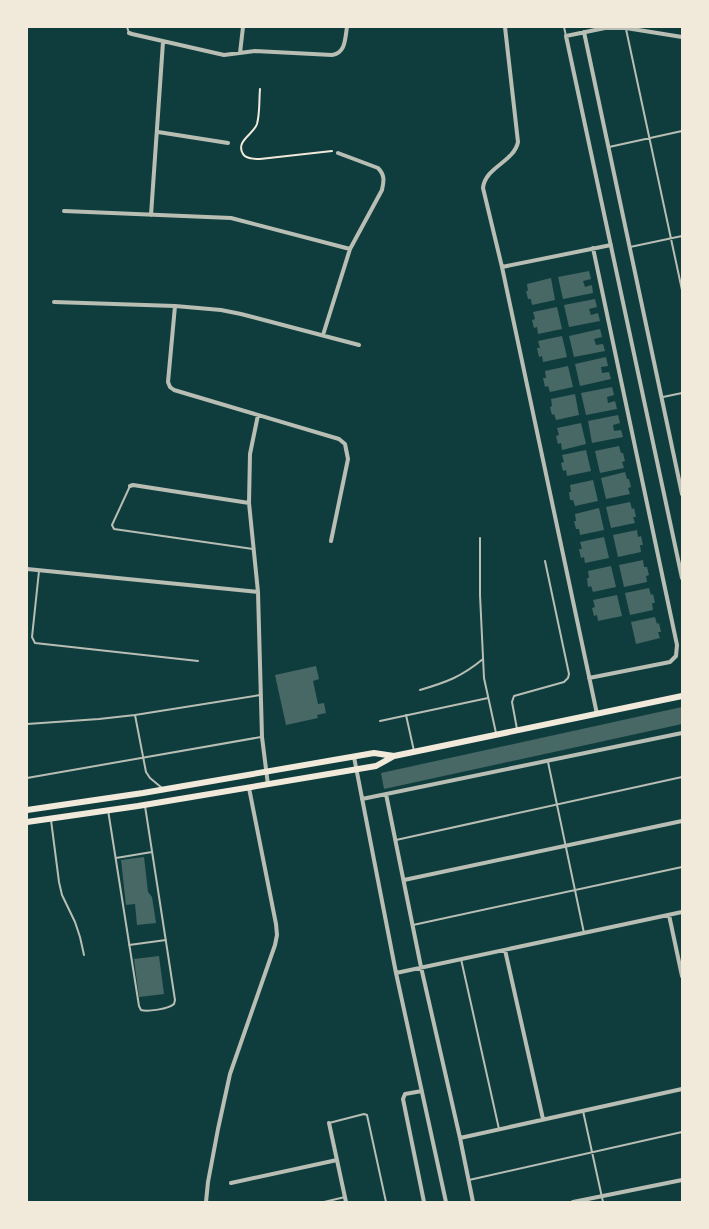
<svg xmlns="http://www.w3.org/2000/svg" width="709" height="1229" font-family="Montserrat,sans-serif">
  <style>
    .building { fill: #486865 }
    .lines { fill: none; stroke-linecap: round; stroke-linejoin: round }
    .path { stroke: #f1e9da; stroke-width: 2 }
    .service { stroke: #b8beb3; stroke-width: 2 }
    .minor { stroke: #b8beb3; stroke-width: 4 }
    .secondary { stroke: #f1e9da; stroke-width: 6 }
  </style>
  <rect width="100%" height="100%" fill="#0f3d3e"/>
  <path class="building" d="M589,271L591,279L583,281L585,287L592,285L593,293L563,299L558,277Z
    M551,278L555,300L532,305L531,299H528L526,291H528L527,284Z
    M595,299L597,307L589,309L591,315L598,313L600,321L569,327L564,305Z
    M557,307L562,329L538,334L537,327L534,328L532,320L535,319L533,312Z
    M600,329L602,337L594,339L596,345L603,344L605,351L574,357L569,336Z
    M562,336L567,357L543,362L542,356L539,357L537,348H540L538,341Z
    M606,357L608,366L601,367L602,373L609,372L611,379L580,386L575,364Z
    M568,366L573,387L550,392L548,386L545,387L543,378H546L545,371Z
    M612,387L614,395L607,397L608,403L615,401L617,409L586,415L581,393Z
    M575,394L579,415L556,420L554,414L552,415L550,407L552,406L551,399Z
    M618,415L620,423L613,425L614,431L621,430L623,437L592,443L588,421Z
    M581,423L586,444L562,450L561,443L558,444L556,436L559,435L557,428Z
    M619,446L621,453H623L625,461L622,462L624,468L600,473L595,451Z
    M586,450L591,471L567,476L566,470L563,471L561,463L564,462L562,455Z
    M625,472L627,479H629L631,487L628,488L630,494L606,499L601,478Z
    M593,480L598,501L575,506L573,500H570L569,492H571L570,485Z
    M630,502L632,509L634,508L636,517H633L635,523L611,528L606,507Z
    M599,508L604,530L580,535L579,529H576L574,521H576L575,514Z
    M637,530L638,537L641,536L643,545H640L641,552L618,557L613,535Z
    M604,537L609,558L585,563L584,557L581,558L579,549H582L580,542Z
    M643,560L644,567H647L649,575L646,576L647,582L624,587L619,565Z
    M611,566L616,587L593,592L591,586L588,587L587,578H589L588,571Z
    M649,588L651,595L653,594L655,603H652L653,610L630,615L625,593Z
    M617,595L622,616L598,621L597,615L594,616L592,608L595,607L593,600Z
    M655,617L657,624L659,623L661,632H658L660,638L636,644L631,622Z
    M316,666L319,679L313,681L318,704L324,703L326,713L317,715L318,718L286,725L275,675Z
    M682,707V724L384,789L381,773Z
    M144,857L148,892L152,897L156,923L137,925L135,904L126,905L121,860Z
    M159,956L164,994L139,997L134,959Z"/>
  <g class="lines">
    <path class="path" d="M260,89C259,100 260,113 257,124C254,134 235,141 243,154C246,159 254,159 260,159L332,151"/>
    <path class="service" d="M127,27L129,33
      M564,27L566,36
      M626,29L682,290
      M609,147L682,131
      M630,247L682,236
      M663,397L682,393
      M130,486L112,525L114,529L253,549
      M480,538V595L484,678L496,733
      M39,571L32,637L35,643L198,661
      M420,690C447,682 461,677 483,659
      M135,715L146,772L150,778L162,788
      M406,715L414,751
      M380,721L488,698
      M27,724L99,719L135,715L260,695
      M517,729L512,702L514,696L564,682L568,678L569,674L545,561
      M548,762L584,933
      M27,778L261,737
      M108,810L139,1006L141,1010C147,1012 169,1009 174,1004L175,1000L145,806
      M51,820L59,882L62,895L75,922L80,937L84,955
      M396,840L682,777
      M116,858L152,852
      M413,925L682,867
      M129,945L166,940
      M461,959L499,1129
      M583,1111L603,1202
      M329,1123L364,1114L367,1115L386,1202
      M469,1180L682,1132
      M324,1202L345,1197"/>
    <path class="minor" d="M584,32L682,494
      M129,33L132,34L224,55L255,51L332,55C346,53 345,38 347,27
      M682,37L626,28H605L566,36L682,578
      M240,53L243,27
      M158,132L228,143
      M64,211L231,218L350,249
      M151,215L163,42
      M502,267L483,188C485,167 514,162 518,142L505,27
      M54,302L175,306L168,382L170,387L174,390L339,439L345,444L348,459L331,541
      M175,306L221,310L241,314L359,345
      M323,335L350,249L382,190C384,181 385,175 378,168L338,153
      M258,415L250,454L249,503L258,592L262,737L268,785
      M130,486L133,485L249,503
      M27,569L258,592
      M589,678L670,662L676,656L677,645L593,248
      M597,714L502,267L611,245
      M354,757L396,973L446,1202
      M386,794L421,967L460,1138L473,1202
      M362,799L682,733
      M404,880L682,821
      M669,915L682,976
      M505,950L543,1119
      M396,973L682,912
      M422,1091L405,1094L403,1099L424,1202
      M329,1123L346,1202
      M460,1138L682,1089
      M231,1183L337,1160
      M206,1202L208,1182L218,1129L230,1074L275,945L277,935L276,924L249,788
      M573,1202L682,1180"/>
    <path class="secondary" d="M27,810L143,793L374,753L394,756
      M27,822L138,806L376,766L394,756L682,696"/>
  </g>
  <rect width="709" height="1229" fill="none" stroke="#f1e9da" stroke-width="56"/>
</svg>
